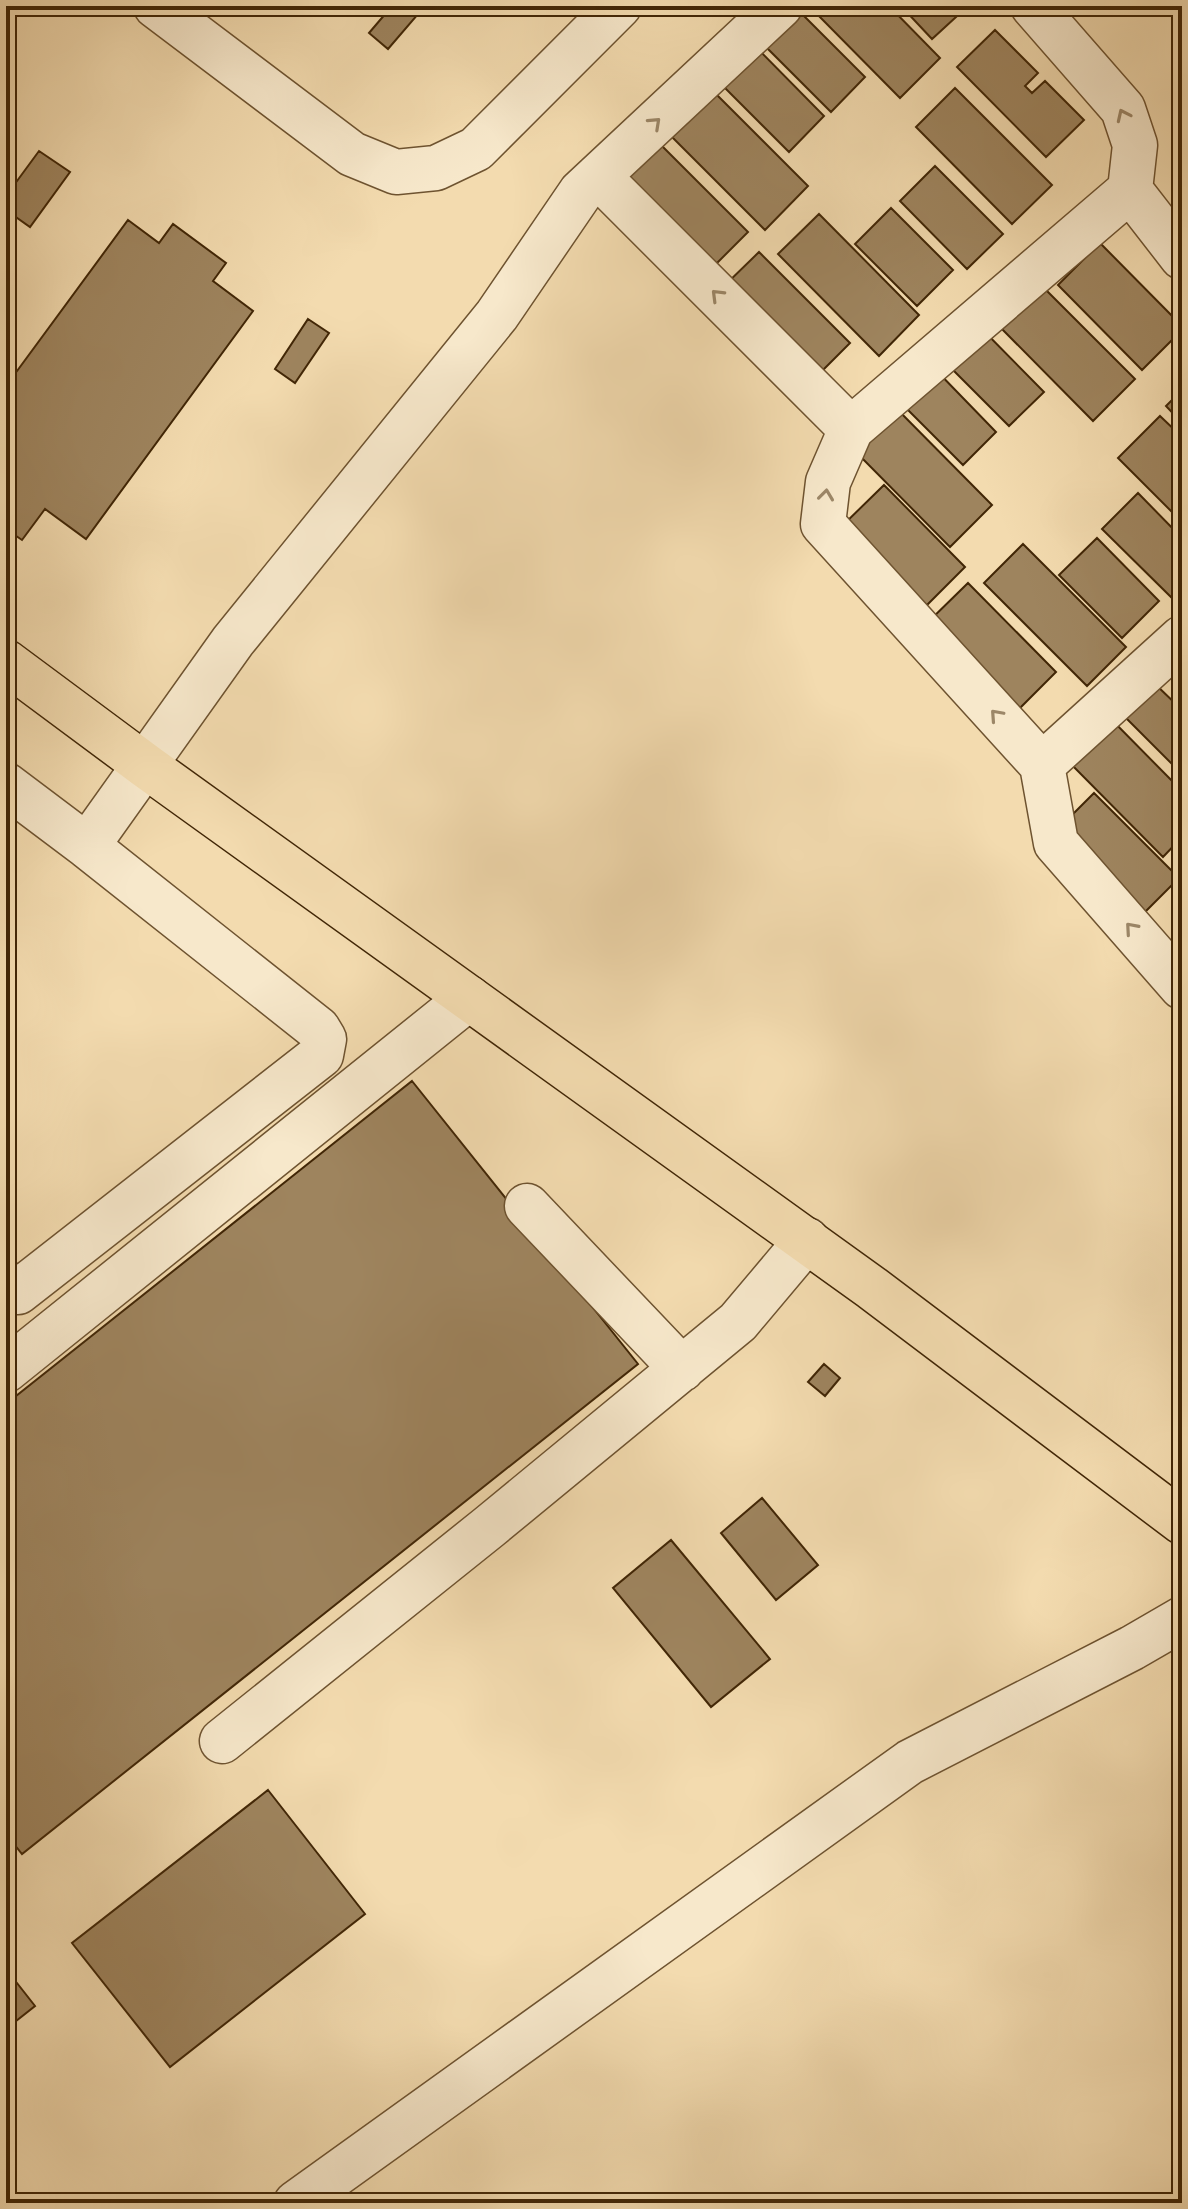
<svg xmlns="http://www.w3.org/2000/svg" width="1188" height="2209" font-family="'Libre Caslon Text',serif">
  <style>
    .building { fill: #9e845e; stroke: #412606; stroke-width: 2 }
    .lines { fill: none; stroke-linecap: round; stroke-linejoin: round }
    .minor-casing { stroke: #6e5330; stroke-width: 47 }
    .major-casing { stroke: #412606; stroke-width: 47 }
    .minor { stroke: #f7e8cb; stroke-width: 44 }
    .major { stroke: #f3dbaf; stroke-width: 44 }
    .oneway { stroke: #9c8768 }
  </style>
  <rect width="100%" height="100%" fill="#f3dbaf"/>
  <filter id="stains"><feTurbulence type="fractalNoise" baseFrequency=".0025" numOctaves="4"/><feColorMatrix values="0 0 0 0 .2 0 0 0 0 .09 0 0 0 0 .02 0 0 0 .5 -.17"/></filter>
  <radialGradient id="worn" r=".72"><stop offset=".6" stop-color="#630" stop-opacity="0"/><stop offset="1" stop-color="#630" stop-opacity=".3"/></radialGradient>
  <path class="building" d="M392,6H410L419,13L388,49L369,33Z
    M794,6L865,77L831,112L758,39Z
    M809,6H889L940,58L900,98Z
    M901,6H968L932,39Z
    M995,30L1038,73L1025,86L1032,93L1045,81L1084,120L1046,157L957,67Z
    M757,48L824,116L789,152L721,84Z
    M707,85L808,186L765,230L663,128Z
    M955,88L1052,185L1012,224L916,127Z
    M658,142L748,232L708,272L618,182Z
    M39,151L70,172L30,227L6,210V196Z
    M935,166L1003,234L967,269L900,201Z
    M891,208L953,270L917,306L855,244Z
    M819,214L919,315L879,356L778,254Z
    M128,220L159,243L173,224L226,263L213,281L253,311L86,539L45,509L22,540L6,529V386Z
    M1100,243L1182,326V330L1142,370L1058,285Z
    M759,252L850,343L813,380L721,289Z
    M1039,283L1135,379L1093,421L997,324Z
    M308,319L329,333L295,383L275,369Z
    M977,324L1044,392L1009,426L942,359Z
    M931,365L996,432L963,465L897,399Z
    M1182,390V423L1166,406Z
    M891,403L992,505L950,547L849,445Z
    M1160,416L1182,437V522L1118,458Z
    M884,485L965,567L922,610L840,528Z
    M1138,493L1182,538V592L1174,600L1102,529Z
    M1097,538L1159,601L1122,638L1059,575Z
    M1023,544L1126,647L1087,686L984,583Z
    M968,583L1056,672L1012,716L923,627Z
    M1182,653V689L1165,671Z
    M1153,682L1182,710V774L1122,714Z
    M1106,714L1182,791V837L1163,857L1063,756Z
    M1094,793L1179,878L1140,917L1055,832Z
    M412,1081L638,1364L22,1854L6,1834V1404Z
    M824,1364L840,1378L825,1396L808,1382Z
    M762,1498L818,1565L776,1600L721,1533Z
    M671,1540L770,1659L711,1707L613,1588Z
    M268,1790L365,1914L170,2067L72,1943Z
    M6,1969L35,2006L6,2029Z"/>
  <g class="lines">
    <g class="minor-casing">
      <path id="minor" d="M156,6L352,154L396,172L436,168L476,149L619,6
        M598,176L851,429L828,482L823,524L1042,765L1056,843L1182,987
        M1130,190L1182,257
        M851,429L1130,190L1135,145L1123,109L1033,6
        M1042,765L1182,638
        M6,785L87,846L318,1029L324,1039L321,1055L18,1292L6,1283
        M87,846L233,641L497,315L581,192L780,6
        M527,1206L682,1369
        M6,1370L469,998
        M222,1741L489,1527L738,1322L807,1240
        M296,2203L910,1762L1132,1648L1182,1619"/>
    </g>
    <g class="major-casing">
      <path id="major" d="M6,662L146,766L872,1288L1182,1522"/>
    </g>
    <use href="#minor" class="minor"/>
    <use href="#major" class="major"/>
  </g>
  <defs><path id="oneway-chevron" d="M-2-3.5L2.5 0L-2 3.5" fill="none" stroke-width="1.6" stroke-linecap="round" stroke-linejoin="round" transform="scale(2)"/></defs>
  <g class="oneway">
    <use href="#oneway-chevron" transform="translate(1123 115) rotate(-115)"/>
    <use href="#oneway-chevron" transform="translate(655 123) rotate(-43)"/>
    <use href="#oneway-chevron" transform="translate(717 295) rotate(-135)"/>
    <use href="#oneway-chevron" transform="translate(826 495) rotate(-83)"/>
    <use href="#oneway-chevron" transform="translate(996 715) rotate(-132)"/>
    <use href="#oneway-chevron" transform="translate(1131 928) rotate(-131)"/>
  </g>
  <rect width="1188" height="2209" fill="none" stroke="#f3dbaf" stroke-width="32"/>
  <rect x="8" y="8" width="1172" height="2193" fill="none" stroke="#412606" stroke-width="4"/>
  <rect x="16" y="16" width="1156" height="2177" fill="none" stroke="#412606" stroke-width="2"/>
  <rect width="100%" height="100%" filter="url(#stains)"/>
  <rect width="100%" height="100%" fill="url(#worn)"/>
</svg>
